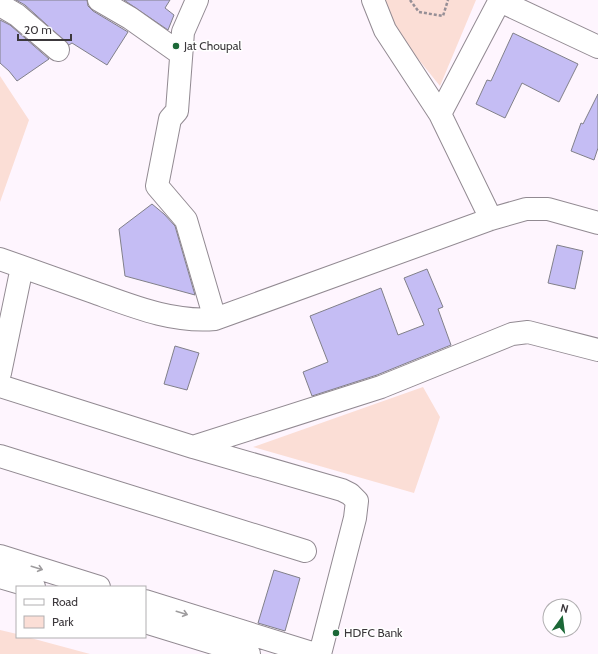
<svg xmlns="http://www.w3.org/2000/svg" width="598" height="654" font-family="Cabin,sans-serif">
  <style>
    .green { fill: #fbded6 }
    .building { fill: #c5bdf4; stroke: #818089 }
    .lines { fill: none; stroke-linecap: round; stroke-linejoin: round }
    .minor-casing { stroke: #928a92; stroke-width: 24 }
    .path { stroke: #968f96; stroke-width: 2.5; stroke-dasharray: 3 2; stroke-linecap: butt }
    .minor { stroke: #fff; stroke-width: 22 }
    .oneway { stroke: #9e9c9e }
    .poi-dot { fill: #1b6837; stroke: #fff; stroke-width: 1.5 }
    .labels { text-anchor: middle; stroke-width: 3; stroke-linejoin: round; paint-order: stroke }
    .poi-label { font-size: 12px; fill: #3c383c; stroke: #fff; text-anchor: start }
  </style>
  <rect width="100%" height="100%" fill="#fef5fe"/>
  <path class="green" d="M383,0H476L440,86L394,29Z
    M0,76L29,120L0,202Z
    M423,387L440,417L414,493L253,447Z
    M0,630L17,634V637H27L90,654H0Z"/>
  <path class="building" d="M16,0H87L88,6L93,11L128,32L107,65L72,43L69,45L25,5Z
    M124,0H170L165,8L174,15L168,30Z
    M0,20L10,25L49,59L17,81L9,71L0,63Z
    M513,33L578,64L559,102L522,83L505,118L476,104L487,80L491,81Z
    M598,94V148L594,160L571,151L581,123L583,124Z
    M152,204L164,214L175,226L195,295L125,276L119,229Z
    M557,245L583,251L575,289L548,283Z
    M427,269L443,307L438,309L451,345L377,375L312,396L303,372L328,362L310,316L381,288L398,335L424,325L404,278Z
    M175,346L199,353L187,390L164,384Z
    M274,570L300,578L285,631L258,623Z"/>
  <g class="lines">
    <g class="minor-casing">
      <path id="minor" d="M99,0L130,18L181,54
        M197,0L183,32L177,111L170,119L157,186L186,220L215,319
        M373,0L385,30L440,114L491,219
        M500,1L598,47
        M0,5L17,15L58,50
        M440,114L500,0
        M0,259C31,270 62,281 93,292C132,306 173,323 215,319L491,219L526,209H548L598,223
        M0,373L22,267
        M0,386L193,447L381,387L512,334L528,332L598,350
        M193,447L342,490L350,494L357,501L355,518L320,654
        M0,456L305,551
        M0,556L99,587
        M0,577L34,587
        M145,601L315,654
        M145,622L249,654"/>
    </g>
    <path class="path" d="M410,0L419,12L443,16L448,0"/>
    <use href="#minor" class="minor"/>
  </g>
  <defs><path id="oneway-shaft" d="M-6 0H5M1.5-3L5.5 0L1.5 3" fill="none" stroke-width="1.6" stroke-linecap="round" stroke-linejoin="round"/></defs>
  <g class="oneway">
    <use href="#oneway-shaft" transform="translate(37 568) rotate(17)"/>
    <use href="#oneway-shaft" transform="translate(182 613) rotate(17)"/>
  </g>
  <g class="poi-dot">
    <circle cx="176" cy="46" r="4"/>
    <circle cx="336" cy="633" r="4"/>
  </g>
  <g class="labels">
    <g class="poi-label">
      <text x="184" y="50">Jat Choupal</text>
      <text x="344" y="637">HDFC Bank</text>
    </g>
  </g>
  <rect x="16" y="586" width="130" height="52" fill="#ffffff" stroke="#b1afb1"/>
  <rect x="24" y="599" width="20" height="6" fill="#ffffff" stroke="#b1afb1"/>
  <text x="52" y="606" font-size="12" fill="#3c383c">Road</text>
  <rect x="24" y="616" width="20" height="12" fill="#fbded6" stroke="#b1afb1"/>
  <text x="52" y="626" font-size="12" fill="#3c383c">Park</text>
  <g transform="translate(562 618) rotate(14)"><circle r="19" fill="#ffffff" stroke="#b1afb1"/>
  <path d="M0-3L7 15L0 10L-7 15Z" fill="#1b6837"/>
  <text y="-6" font-size="11" font-weight="bold" text-anchor="middle" fill="#3c383c">N</text>
  </g>
  <path d="M18 34v6h53v-6" fill="none" stroke="#3c383c" stroke-width="2"/>
  <text x="24" y="34" font-size="12" fill="#3c383c" stroke="#ffffff" stroke-width="3" paint-order="stroke">20 m</text>
</svg>
